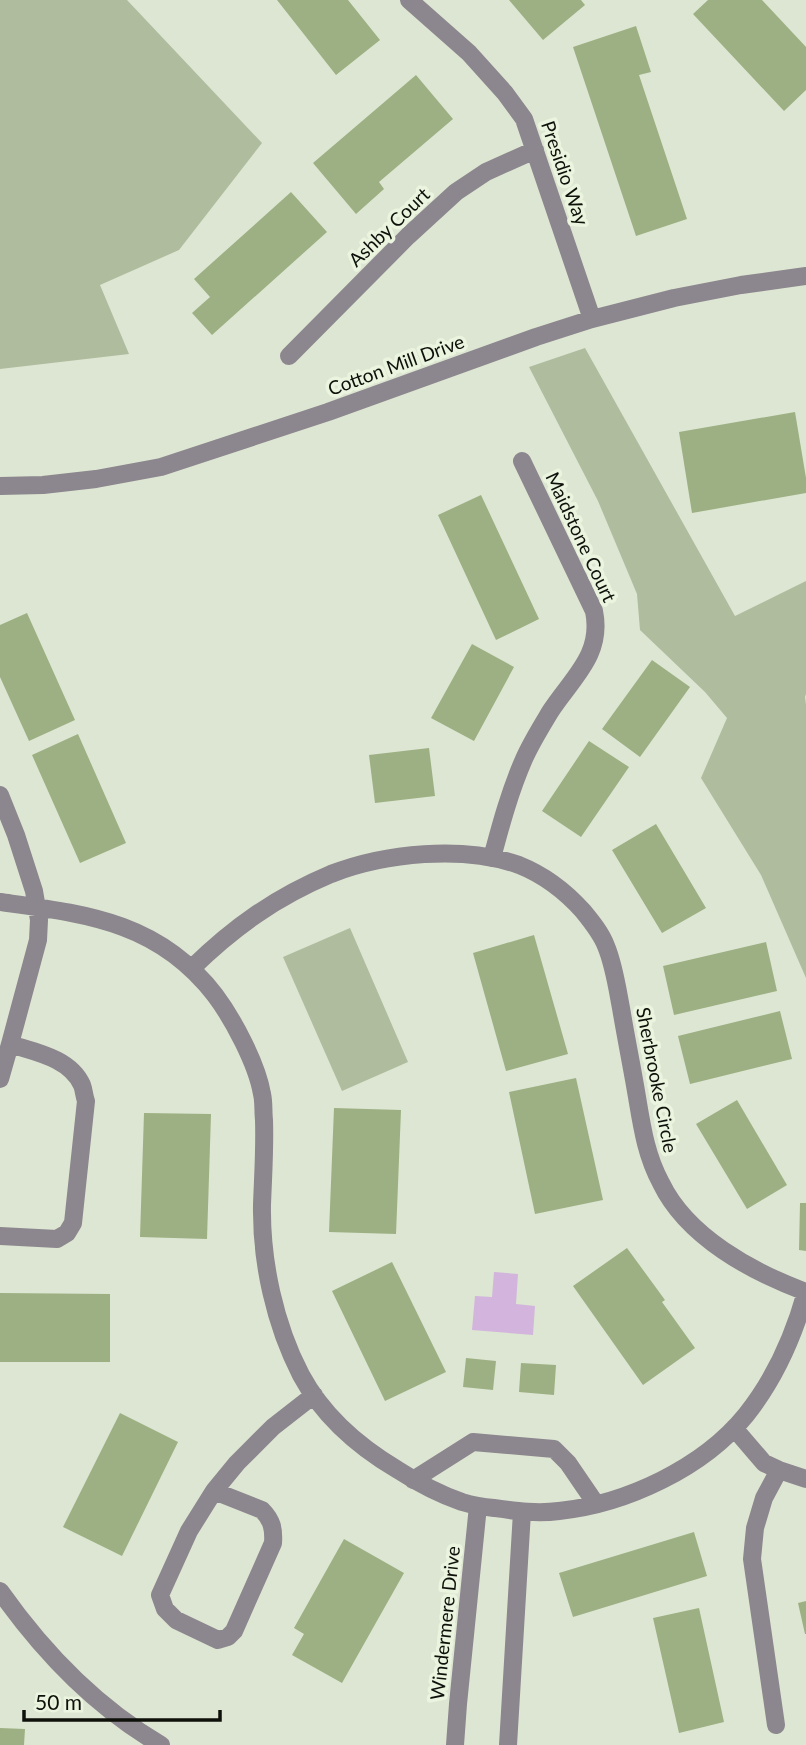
<svg xmlns="http://www.w3.org/2000/svg" width="806" height="1745" font-family="Lato,sans-serif">
  <style>
    .green { fill: #afbc9e }
    .water { fill: #d2b4dd }
    .building { fill: #9db083 }
    .lines { fill: none; stroke-linecap: round; stroke-linejoin: round }
    .minor { stroke: #8c868e; stroke-width: 18 }
    .labels { text-anchor: middle; stroke-width: 7; stroke-linejoin: round; paint-order: stroke }
    .street-label { font-size: 19px; fill: #0e110a; stroke: #eaf4df }
  </style>
  <rect width="100%" height="100%" fill="#dde6d2"/>
  <path class="green" d="M0,0H127L262,143L179,250L100,285L129,354L0,369Z
    M585,348L735,616L806,581V694L805,697L806,705V978L761,875L701,778L727,718L705,692L640,630L637,594L598,501L529,367Z
    M350,928L408,1062L342,1091L283,957Z"/>
  <path class="water" d="M494,1272L518,1274L516,1304L535,1306L533,1335L472,1330L475,1296L492,1297Z"/>
  <path class="building" d="M277,0H348L380,40L336,75Z
    M509,0H581L585,5L543,40Z
    M708,0H762L806,47V90L784,111L693,14Z
    M636,26L651,72L639,75L687,219L636,236L573,47Z
    M416,75L453,119L379,182L384,189L356,214L313,163Z
    M291,192L327,232L212,335L192,313L210,297L194,279Z
    M795,412L806,478V493L692,513L679,432Z
    M481,495L539,619L496,640L438,515Z
    M27,613L75,720L29,741L0,677V625Z
    M472,644L514,667L474,741L431,718Z
    M652,660L690,687L640,757L602,729Z
    M78,734L126,843L80,863L32,755Z
    M589,741L629,767L581,837L542,811Z
    M429,748L435,796L375,803L369,755Z
    M656,824L706,908L662,933L612,850Z
    M534,935L568,1054L506,1071L473,953Z
    M766,942L777,991L674,1015L663,966Z
    M780,1011L792,1059L690,1084L678,1036Z
    M576,1078L603,1200L535,1214L509,1092Z
    M737,1100L787,1185L747,1209L696,1124Z
    M334,1108L401,1110L396,1234L329,1232Z
    M144,1113L211,1114L207,1239L140,1237Z
    M800,1203H806V1251L799,1250Z
    M627,1248L665,1300L662,1302L695,1348L643,1385L573,1286Z
    M392,1262L446,1372L385,1401L332,1291Z
    M0,1293L110,1294V1362H0Z
    M466,1358L496,1361L493,1390L463,1387Z
    M521,1363L556,1365L554,1395L519,1392Z
    M120,1413L178,1442L122,1556L63,1527Z
    M694,1532L707,1576L573,1617L559,1573Z
    M344,1539L404,1573L342,1683L292,1655L304,1634L294,1628Z
    M806,1601V1634H805L798,1603Z
    M699,1608L724,1722L679,1733L653,1618Z
    M0,1728L25,1729L24,1745H0Z"/>
  <g class="lines">
    <path class="minor" d="M409,0L469,53L505,93L524,119L592,319
      M289,356L408,236L456,192L486,172L535,150
      M0,486L43,485L96,479L161,467L328,412L536,337L592,319L674,298L741,285L806,276
      M0,795L16,835L34,891L39,920L38,940L10,1044
      M492,858C501,824 510,791 524,759C531,743 541,727 550,712C572,678 603,655 594,611L522,461
      M0,902C85,914 158,921 215,995C233,1019 257,1064 262,1094C264,1102 263,1112 264,1120C265,1149 263,1176 262,1205C261,1262 275,1325 301,1375C323,1416 359,1447 398,1470C418,1483 439,1494 462,1502C472,1505 483,1507 494,1508C516,1511 537,1514 559,1511C626,1504 703,1468 746,1415C774,1380 794,1335 806,1292
      M192,968C234,927 276,897 331,874C385,853 463,845 519,865C544,875 565,891 583,911C592,922 601,933 606,946C614,965 617,987 621,1008C626,1038 632,1067 637,1097C642,1127 646,1155 661,1183C687,1237 752,1272 806,1292
      M0,1079L10,1044C35,1052 70,1058 82,1085C84,1090 84,1096 86,1101L73,1223L67,1233L57,1239L0,1236
      M734,1428L764,1463L779,1470L806,1479
      M413,1480L473,1442L554,1449L568,1463L596,1504
      M214,1491L262,1510C272,1520 274,1529 273,1543L234,1631L228,1637L218,1640L176,1620L165,1609L160,1595L189,1531Z
      M214,1491L237,1463L273,1427L314,1395
      M0,1591C43,1652 96,1707 161,1745
      M776,1725L752,1559L755,1528L764,1498L779,1470
      M455,1745L458,1704L478,1506
      M508,1745L522,1512"/>
  </g>
  <g class="labels">
    <g class="street-label">
      <text transform="translate(565 173) rotate(71)" y="7">Presidio Way</text>
      <text transform="translate(389 227) rotate(-44)" y="7">Ashby Court</text>
      <text transform="translate(396 365) rotate(-20)" y="7">Cotton Mill Drive</text>
      <text transform="translate(581 537) rotate(65)" y="7">Maidstone Court</text>
      <text transform="translate(657 1080) rotate(79)" y="7">Sherbrooke Circle</text>
      <text transform="translate(445 1623) rotate(-84)" y="7">Windermere Drive</text>
    </g>
  </g>
  <path d="M24 1710v10h196v-10" fill="none" stroke="#0e110a" stroke-width="3.5"/>
  <text x="35" y="1710" font-size="21" fill="#0e110a" stroke="#eaf4df" stroke-width="5" paint-order="stroke">50 m</text>
</svg>
